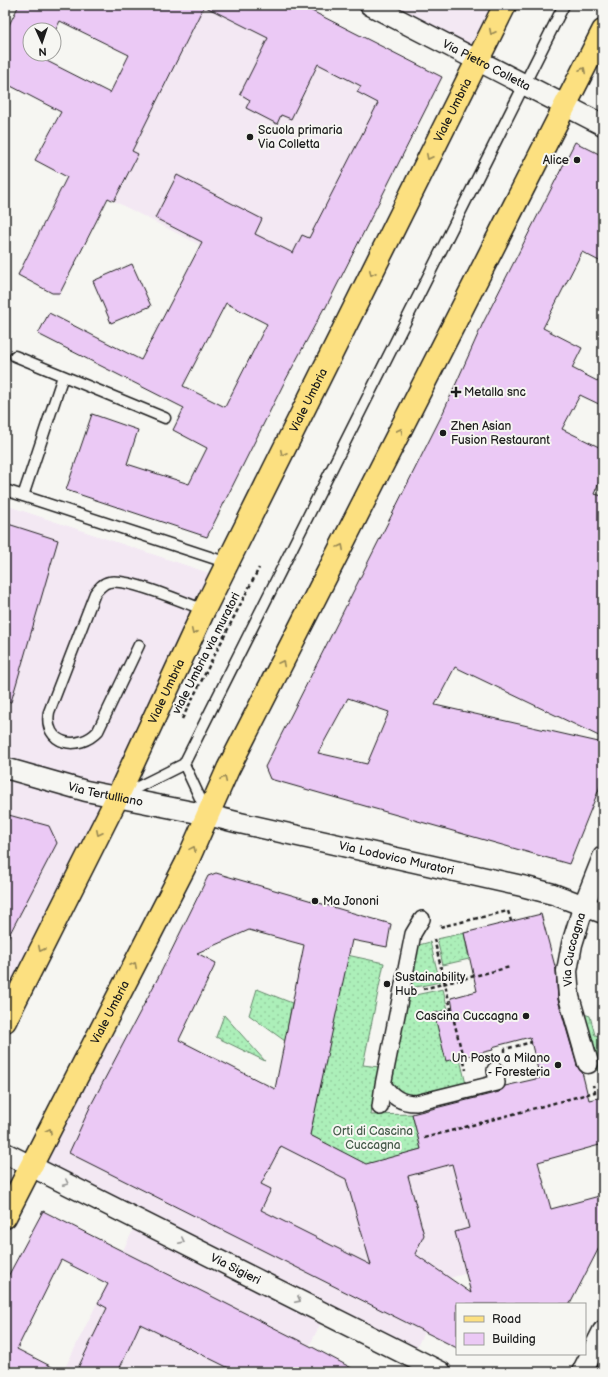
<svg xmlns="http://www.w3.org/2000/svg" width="608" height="1377" font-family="'Balsamiq Sans',sans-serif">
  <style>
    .built { fill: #f3e8f3 }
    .grass { fill: url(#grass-dots); stroke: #64866a }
    .building { fill: #ebc9f5; stroke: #1c1c1c; fill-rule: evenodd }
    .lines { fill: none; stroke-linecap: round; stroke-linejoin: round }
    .service-casing { stroke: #1c1c1c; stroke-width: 13 }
    .pedestrian-casing { stroke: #1c1c1c; stroke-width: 18 }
    .minor-casing { stroke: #1c1c1c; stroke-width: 23 }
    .primary-casing { stroke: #1c1c1c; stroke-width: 25 }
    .path { stroke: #1c1c1c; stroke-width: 2.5; stroke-dasharray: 4 3; stroke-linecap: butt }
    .service { stroke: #f6f6f2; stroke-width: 10 }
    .pedestrian { stroke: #f6f6f2; stroke-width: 15 }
    .minor { stroke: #f6f6f2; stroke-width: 20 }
    .primary { stroke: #fce080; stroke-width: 22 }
    .oneway { stroke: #978853 }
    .oneway2 { stroke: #949492 }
    .poi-dot { fill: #1c1c1c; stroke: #f6f6f2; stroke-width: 1.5 }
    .labels { text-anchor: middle; stroke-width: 4; stroke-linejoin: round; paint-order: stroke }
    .street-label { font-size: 12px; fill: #1c1c1c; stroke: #f6f6f2 }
    .poi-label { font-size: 12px; fill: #1c1c1c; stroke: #f6f6f2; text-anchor: start }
    .park-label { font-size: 12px; fill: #475b4b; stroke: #f6f6f2 }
  </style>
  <defs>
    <pattern id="grass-dots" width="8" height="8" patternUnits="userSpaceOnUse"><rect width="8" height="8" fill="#acefb9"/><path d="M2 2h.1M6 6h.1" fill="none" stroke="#93cc9e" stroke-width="1.8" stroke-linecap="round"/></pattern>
  </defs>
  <rect width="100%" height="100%" fill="#f6f6f2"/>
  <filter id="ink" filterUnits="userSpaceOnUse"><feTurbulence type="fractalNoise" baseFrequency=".025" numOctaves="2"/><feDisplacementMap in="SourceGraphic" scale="8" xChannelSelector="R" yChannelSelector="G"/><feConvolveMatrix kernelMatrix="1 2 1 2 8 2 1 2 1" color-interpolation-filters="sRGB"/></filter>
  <g filter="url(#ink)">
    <path class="built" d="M154,5H300L442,77L325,309L108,198L58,296L18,275Z
      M384,5H496L474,50Z
      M5,505L215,575L114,794L5,765Z
      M5,773L112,801L5,1015Z
      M104,1029L347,1154L498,1128L524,1257L450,1278L413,1355L34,1165Z
      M137,1222L324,1317L296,1372H63Z"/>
    <path class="grass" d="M464,933L469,959L443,965L437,939Z
      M430,942L440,982L407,989L415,946Z
      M347,955L384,963L363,1065L379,1067L371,1115L412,1114L421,1149L366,1165L310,1135Z
      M257,989L292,1003L285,1041L249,1015Z
      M443,989L466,1084L415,1096L402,1093L389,1080L406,997Z
      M584,1014L590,1016L595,1035L603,1037V1087Z
      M224,1015L265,1061L216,1037Z"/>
    <path class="building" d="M19,5H300L442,77L325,309L324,308L283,385L207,537L66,490L92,414L138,430L127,464L189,484L207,448L173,430L184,408L38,334L49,313L141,360L202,242L155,218L177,175L262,219L255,234L293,253L302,235L309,238L378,103L357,92L361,86L318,64L291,119L281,115L277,124L246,108L250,100L240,94L268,38L204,6L132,151L138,154L114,201L108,198L60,293H52L18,275L67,177L35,160L61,112L5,83V33ZM60,21L129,55L110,93L41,58L43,54H30V30H54V33ZM226,303L267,324L225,407L183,386Z
      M575,142L603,156V263L582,252L543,328L582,348L572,368L603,384V406L580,395L562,429L603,449V473L594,494L603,496V738L455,667L435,705L603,743V779L569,864L270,779L265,767L442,415L483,323ZM348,698L389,712L367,764L318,753Z
      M132,264L151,306L111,323L93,281Z
      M5,523L58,540L11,702H5Z
      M5,814L49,826L57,843L5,943Z
      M216,873L391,924L387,947L352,940L310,1135L366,1164L421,1149L412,1114L499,1092L505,1086L540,1078L530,1037L492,1047L493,1050L446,1061L434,1013L453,1009L451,998L477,991L464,933L541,914L556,970L558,1000L577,1066L582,1072L589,1100L603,1097V1144L538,1162L551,1209L603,1195V1240L570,1304H457V1348L69,1153L91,1105L160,974L208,876ZM249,930L304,945L275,1089L179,1040L216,963L197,953ZM281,1146L346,1179L371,1265L261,1210L271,1189L261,1184ZM452,1164L469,1228L455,1232L471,1293L415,1254L424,1235L408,1176Z
      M43,1211L314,1348L359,1372H237L140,1324L118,1372H76L107,1308L98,1303L108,1284L61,1260L17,1349L62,1372H5V1282Z"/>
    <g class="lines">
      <g class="service-casing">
        <path id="service" d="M15,356L165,418
          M5,490L228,563
          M23,496L63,376
          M139,645L98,731C79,752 43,745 49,712L95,593C99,588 103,583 109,582C128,578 184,602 204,610
          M184,764L207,813
          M122,795L184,764L564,5"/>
      </g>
      <g class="pedestrian-casing">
        <path id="pedestrian" d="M422,919L413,934L383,1085C393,1097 400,1103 416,1103L497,1083L495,1070
          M380,1107L383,1085"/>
      </g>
      <g class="minor-casing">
        <g id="minor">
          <path id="s1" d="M370,5L603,125"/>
          <path id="s2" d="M5,768L86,791L208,815L240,823L522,886L553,894L603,913"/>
          <path id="s3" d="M588,1063L569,997L567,971L572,944L584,905L603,857"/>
          <path id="s4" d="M5,1153L441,1372"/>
          <path d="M582,1372L603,1331"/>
        </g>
      </g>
      <g class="primary-casing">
        <g id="primary">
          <path id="s5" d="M5,1021L117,798L204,610L505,5"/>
          <path id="s6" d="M5,1217L186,864L228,769L603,31"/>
        </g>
      </g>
      <path class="path" d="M182,719L259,568
        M440,927L508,911L511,921
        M434,939L466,1070
        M423,989L510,967
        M505,1052V1049L532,1042
        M424,1138L595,1092L593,1085"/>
      <use href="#service" class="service"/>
      <use href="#pedestrian" class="pedestrian"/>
      <use href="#minor" class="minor"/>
      <use href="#primary" class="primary"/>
    </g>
    <defs><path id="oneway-chevron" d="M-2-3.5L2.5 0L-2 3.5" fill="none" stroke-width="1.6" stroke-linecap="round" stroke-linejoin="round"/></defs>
    <g class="oneway">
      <use href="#oneway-chevron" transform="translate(492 32) rotate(117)"/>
      <use href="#oneway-chevron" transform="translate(583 70) rotate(-63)"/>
      <use href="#oneway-chevron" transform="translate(429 157) rotate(116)"/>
      <use href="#oneway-chevron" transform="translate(372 273) rotate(116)"/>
      <use href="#oneway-chevron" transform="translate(400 431) rotate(-63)"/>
      <use href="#oneway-chevron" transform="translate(283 453) rotate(116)"/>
      <use href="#oneway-chevron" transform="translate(341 547) rotate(-63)"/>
      <use href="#oneway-chevron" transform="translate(194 632) rotate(115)"/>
      <use href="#oneway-chevron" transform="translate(282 663) rotate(-63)"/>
      <use href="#oneway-chevron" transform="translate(224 779) rotate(-65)"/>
      <use href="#oneway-chevron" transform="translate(99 833) rotate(116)"/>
      <use href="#oneway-chevron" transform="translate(193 849) rotate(-66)"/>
      <use href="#oneway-chevron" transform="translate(41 949) rotate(117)"/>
      <use href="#oneway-chevron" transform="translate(134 965) rotate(-63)"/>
      <use href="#oneway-chevron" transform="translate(49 1131) rotate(-63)"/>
    </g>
    <g class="oneway2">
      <use href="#oneway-chevron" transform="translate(66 1183) rotate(27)"/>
      <use href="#oneway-chevron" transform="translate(182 1241) rotate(27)"/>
      <use href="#oneway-chevron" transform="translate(298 1300) rotate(27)"/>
    </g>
  </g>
  <g class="poi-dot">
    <circle cx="250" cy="137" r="4"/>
    <circle cx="577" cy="160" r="4"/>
    <path d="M454 386h4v4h4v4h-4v4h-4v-4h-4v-4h4z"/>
    <circle cx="443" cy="433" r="4"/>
    <circle cx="315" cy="901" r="4"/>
    <circle cx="387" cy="984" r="4"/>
    <circle cx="526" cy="1016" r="4"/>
    <circle cx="558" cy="1065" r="4"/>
  </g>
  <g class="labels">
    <g class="street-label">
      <text dy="4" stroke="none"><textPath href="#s1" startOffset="131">Via Pietro Colletta</textPath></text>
      <text dy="4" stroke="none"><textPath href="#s5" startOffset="1015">Viale Umbria</textPath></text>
      <text dy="4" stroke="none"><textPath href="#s5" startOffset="691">Viale Umbria</textPath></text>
      <text transform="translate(206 653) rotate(-63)" y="4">viale Umbria via muratori</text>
      <text dy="4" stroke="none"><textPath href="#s5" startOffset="367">Viale Umbria</textPath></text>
      <text dy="4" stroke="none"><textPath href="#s2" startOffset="104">Via Tertulliano</textPath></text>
      <text dy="4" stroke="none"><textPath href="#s2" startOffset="402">Via Lodovico Muratori</textPath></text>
      <text dy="4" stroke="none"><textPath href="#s3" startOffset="117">Via Cuccagna</textPath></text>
      <text dy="4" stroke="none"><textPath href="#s6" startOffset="230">Viale Umbria</textPath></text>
      <text dy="4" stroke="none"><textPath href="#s4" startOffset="258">Via Sigieri</textPath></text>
    </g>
    <g class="poi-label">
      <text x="258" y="134">Scuola primaria<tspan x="258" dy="14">Via Colletta</tspan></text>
      <text x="569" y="164" text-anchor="end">Alice</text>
      <text x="464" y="396">Metalla snc</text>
      <text x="451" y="430">Zhen Asian<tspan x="451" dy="14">Fusion Restaurant</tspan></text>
      <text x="323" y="905">Ma Jononi</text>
      <text x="395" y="981">Sustainability<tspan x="395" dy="14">Hub</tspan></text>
      <text x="518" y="1020" text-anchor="end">Cascina Cuccagna</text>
      <text x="550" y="1062" text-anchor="end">Un Posto a Milano<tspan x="550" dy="14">- Foresteria</tspan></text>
    </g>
    <g class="park-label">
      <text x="373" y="1135">Orti di Cascina<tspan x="373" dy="14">Cuccagna</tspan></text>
    </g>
  </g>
  <rect width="608" height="1377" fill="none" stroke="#f6f6f2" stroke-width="20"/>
  <rect x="10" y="10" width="588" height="1357" fill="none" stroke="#1c1c1c" stroke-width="1.5" filter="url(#ink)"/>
  <rect x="456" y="1303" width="130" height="52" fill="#f6f6f2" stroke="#9f9f9c"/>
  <rect x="464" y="1316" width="20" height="6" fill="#fce080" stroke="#9f9f9c"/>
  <text x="492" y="1323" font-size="12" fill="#1c1c1c">Road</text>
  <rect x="464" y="1333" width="20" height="12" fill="#ebc9f5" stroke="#9f9f9c"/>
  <text x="492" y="1343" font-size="12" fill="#1c1c1c">Building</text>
  <g transform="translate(42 42) rotate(177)"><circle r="19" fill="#f6f6f2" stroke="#9f9f9c"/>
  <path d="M0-3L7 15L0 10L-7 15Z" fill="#1c1c1c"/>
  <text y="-6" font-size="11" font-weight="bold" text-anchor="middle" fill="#1c1c1c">N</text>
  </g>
</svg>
